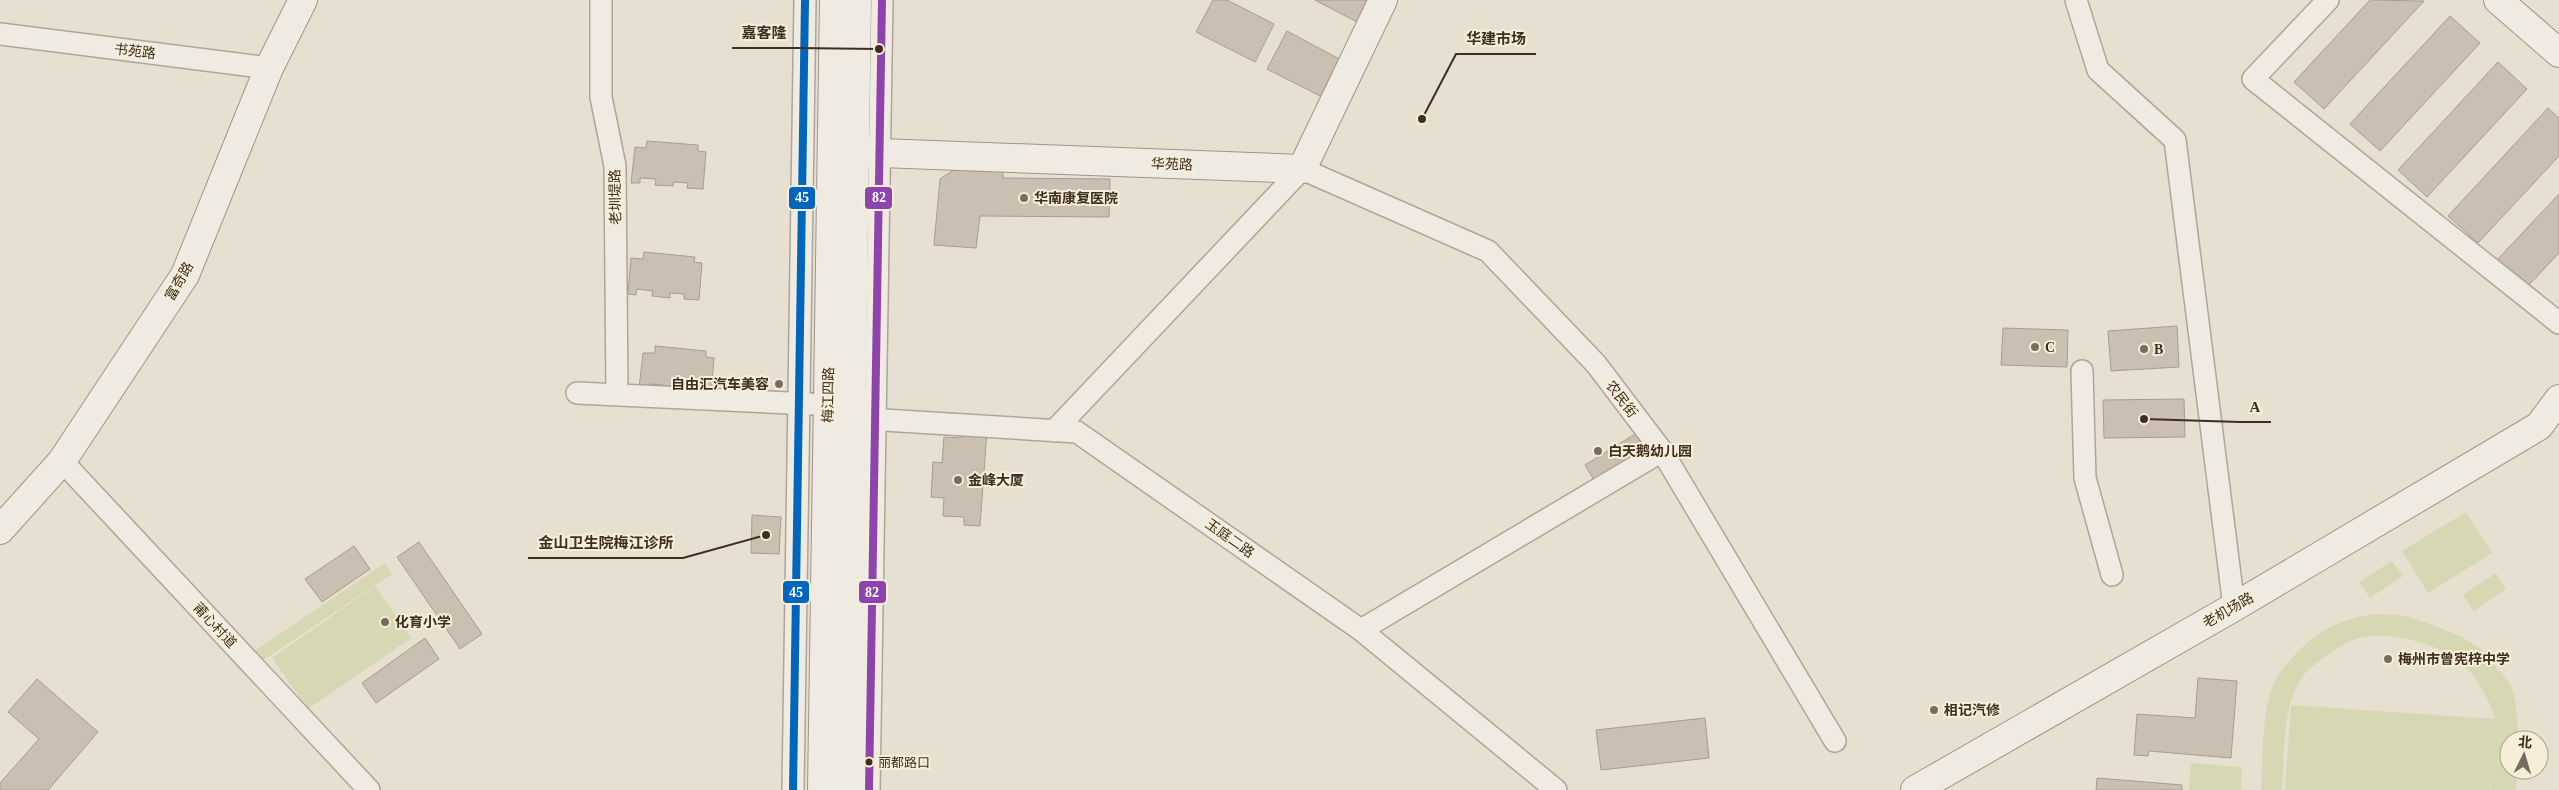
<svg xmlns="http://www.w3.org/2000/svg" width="2559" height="790" font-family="'Times New Roman','Noto Sans SC',serif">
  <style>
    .pitch { fill: #d6d7b3 }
    .building { fill: #cbbfb2; stroke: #a89c90 }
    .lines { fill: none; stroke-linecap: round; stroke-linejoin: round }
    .street-casing { stroke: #ada599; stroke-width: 24 }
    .secondary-casing { stroke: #9c958a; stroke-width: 30 }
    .street { stroke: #efebe3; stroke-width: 21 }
    .secondary { stroke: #efebe3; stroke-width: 28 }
    .bus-1-casing { stroke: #f7eed8; stroke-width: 11 }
    .bus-2-casing { stroke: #f7eed8; stroke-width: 11 }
    .bus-1 { stroke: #0065bd; stroke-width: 8 }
    .bus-2 { stroke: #8e44ad; stroke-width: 8 }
    .poi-dot { fill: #786c5e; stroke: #f7eed8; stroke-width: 2 }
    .bus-dot { fill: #3d2e20; stroke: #f7eed8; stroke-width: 2 }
    .labels { text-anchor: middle; stroke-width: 4; stroke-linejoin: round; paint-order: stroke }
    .bus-label { font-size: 13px; fill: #3d2e20; stroke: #f7eed8; text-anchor: start }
    .street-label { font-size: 14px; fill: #3d2e20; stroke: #f7eed8 }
    .poi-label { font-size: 14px; font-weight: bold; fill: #3d2e20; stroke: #f7eed8; text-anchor: start }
    .leader { fill: none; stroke: #3d2e20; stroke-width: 2 }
    .callout-dot { fill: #3d2e20; stroke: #f7eed8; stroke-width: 2 }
    .callout-label { font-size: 15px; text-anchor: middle; font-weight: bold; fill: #3d2e20; stroke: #f7eed8; stroke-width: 4; stroke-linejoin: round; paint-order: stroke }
    .line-badge { stroke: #f7eed8; stroke-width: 2 }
    .badge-label { font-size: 14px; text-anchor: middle; font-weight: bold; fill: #fff }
  </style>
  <rect width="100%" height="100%" fill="#e7e0d1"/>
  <path class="pitch" d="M2466,512L2492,553L2428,593L2402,551Z
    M2392,561L2403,576L2370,598L2359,582Z
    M385,563L392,574L256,665L249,655Z
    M2496,573L2506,589L2474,611L2463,595Z
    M375,586L411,638L308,709L272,658Z
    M2374,614L2401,615L2433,625L2460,636L2481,649L2511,685L2516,704L2518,740H2509V770H2517L2516,790H2491V780L2490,790H2285L2291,705L2495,719C2490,700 2477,678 2463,664C2444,645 2388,631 2363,637C2350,639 2340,647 2329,654C2319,661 2308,668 2301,679C2281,710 2285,755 2282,790H2261C2263,755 2261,716 2274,683C2278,674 2285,666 2292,658C2315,632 2339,619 2374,614Z
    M2191,763L2242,767L2241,790H2189Z"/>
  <path class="building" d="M1213,0H1227L1274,24L1255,62L1196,32Z
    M1315,0H1371L1359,23Z
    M2370,0L2424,1L2324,109L2294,82Z
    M2450,16L2480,43L2380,151L2350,124Z
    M1287,31L1345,62L1326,99L1267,69Z
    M2498,62L2527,89L2427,197L2398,170Z
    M2548,108L2559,118V156L2478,243L2448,216Z
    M647,141L698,145V151L706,152L703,189L687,188L688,183L674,182L673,186L655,185L656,179L640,178V183H631L635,147L646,148Z
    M958,167H1003V178L1110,179L1109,217L980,216L976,248L934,245L940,179Z
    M2559,194V253L2526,288L2496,261Z
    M644,252L695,257L694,262L702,263L699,300L684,299V294L670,293V298L652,296L653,291L637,289L636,295L628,294L631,258L643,259Z
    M2177,326L2179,367L2111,371L2108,331Z
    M2003,328L2068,330L2067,367L2001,365Z
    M655,346L706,351V357L714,358L711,395L695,388L682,387L681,392L663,391L664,385L648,384V389L639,388L643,353H655Z
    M2184,399L2185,437L2104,438L2103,400Z
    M962,429L987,431L980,526L964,525V517L943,516L944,498L931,497L933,462L942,463L944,437L962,438Z
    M1640,431L1652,451L1597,485L1585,465Z
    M752,515L781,517L779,554L751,553Z
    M419,542L482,634L460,649L397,557Z
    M354,546L370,569L322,602L305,579Z
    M425,638L439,659L376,703L362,683Z
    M2198,678L2237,681L2231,758L2149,751L2148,756L2134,755L2137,714L2195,718Z
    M37,679L98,732L48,790H0V783L39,739L8,712Z
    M1705,718L1709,758L1601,770L1596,730Z
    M2097,778L2182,785V790H2096Z"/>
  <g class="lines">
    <g class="street-casing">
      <path id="street" d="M601,0V97L615,166L617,395
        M2076,0L2098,70L2175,140L2234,607
        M2328,0L2253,79L2559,323
        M0,34L269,68
        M2082,371L2085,478L2112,575
        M577,393L811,404
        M851,418L1077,432L1361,630L1556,790
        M1054,431L1302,169L1488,251L1596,364L1662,451L1835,741
        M62,461L369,790
        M1361,630L1662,451
        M793,790L805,0
        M869,790L882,0"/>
    </g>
    <g class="secondary-casing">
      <path id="secondary" d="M2498,0L2559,53
        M855,152L1302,169L1383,0
        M0,530L62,461L185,275L269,68L303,0
        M822,790L834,0
        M846,790L857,0
        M1915,790L2234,607L2539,426L2559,399"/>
    </g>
    <use href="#street" class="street"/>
    <use href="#secondary" class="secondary"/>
    <g class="bus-1-casing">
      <path id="bus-1" d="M793,790L805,0"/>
    </g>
    <g class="bus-2-casing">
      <path id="bus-2" d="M869,790L882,0"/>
    </g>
    <use href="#bus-1" class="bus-1"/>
    <use href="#bus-2" class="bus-2"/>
  </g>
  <g class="poi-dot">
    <circle cx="1024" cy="198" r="5"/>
    <circle cx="2035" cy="347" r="5"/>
    <circle cx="2144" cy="349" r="5"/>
    <circle cx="779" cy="384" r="5"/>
    <circle cx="1598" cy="451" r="5"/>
    <circle cx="958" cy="480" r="5"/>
    <circle cx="385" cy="622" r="5"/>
    <circle cx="2388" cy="659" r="5"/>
    <circle cx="1934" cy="710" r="5"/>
  </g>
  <circle class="bus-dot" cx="869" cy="762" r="4.5"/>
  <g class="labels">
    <g class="bus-label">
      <text x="878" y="767">丽都路口</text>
    </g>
    <g class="street-label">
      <text transform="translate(135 51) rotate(7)" y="5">书苑路</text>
      <text transform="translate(1172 164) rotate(2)" y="5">华苑路</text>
      <text transform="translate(615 197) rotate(-91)" y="5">老圳堤路</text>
      <text transform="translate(179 281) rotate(-60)" y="5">富奇路</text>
      <text transform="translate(828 395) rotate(-89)" y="5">梅江四路</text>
      <text transform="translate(1622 399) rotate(53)" y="5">农民街</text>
      <text transform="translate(1230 538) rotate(35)" y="5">玉庭二路</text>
      <text transform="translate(2228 610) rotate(-30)" y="5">老机场路</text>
      <text transform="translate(215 625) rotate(47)" y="5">莆心村道</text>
    </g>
    <g class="poi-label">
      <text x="1034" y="203">华南康复医院</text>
      <text x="2045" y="352">C</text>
      <text x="2154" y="354">B</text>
      <text x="769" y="389" text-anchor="end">自由汇汽车美容</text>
      <text x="1608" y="456">白天鹅幼儿园</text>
      <text x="968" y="485">金峰大厦</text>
      <text x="395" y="627">化育小学</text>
      <text x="2398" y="664">梅州市曾宪梓中学</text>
      <text x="1944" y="715">相记汽修</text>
    </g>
  </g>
  <path class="leader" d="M879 49L797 48H732M1422 119L1456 54H1536M2144 419L2240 422H2271M766 535L683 558H528"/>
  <g class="callout-dot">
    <circle cx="879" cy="49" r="5"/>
    <circle cx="1422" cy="119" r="5"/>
    <circle cx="2144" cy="419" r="5"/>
    <circle cx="766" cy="535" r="5"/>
  </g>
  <g class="callout-label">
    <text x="764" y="38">嘉客隆</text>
    <text x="1496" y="44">华建市场</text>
    <text x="2255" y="412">A</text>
    <text x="606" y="548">金山卫生院梅江诊所</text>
  </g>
  <g class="line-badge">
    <rect x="788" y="186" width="28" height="24" rx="5" fill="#0065bd"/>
    <rect x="864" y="186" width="29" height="24" rx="5" fill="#8e44ad"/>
    <rect x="782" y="580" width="28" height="24" rx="5" fill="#0065bd"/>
    <rect x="858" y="580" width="29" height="24" rx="5" fill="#8e44ad"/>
  </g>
  <g class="badge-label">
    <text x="802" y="202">45</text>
    <text x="879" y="202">82</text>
    <text x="796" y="597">45</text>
    <text x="872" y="597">82</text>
  </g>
  <g transform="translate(2524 755) rotate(5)"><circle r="24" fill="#f7eed8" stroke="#ada18e"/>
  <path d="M0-4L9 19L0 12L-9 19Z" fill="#786c5e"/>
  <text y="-8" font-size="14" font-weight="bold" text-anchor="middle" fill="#3d2e20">北</text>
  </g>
</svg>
